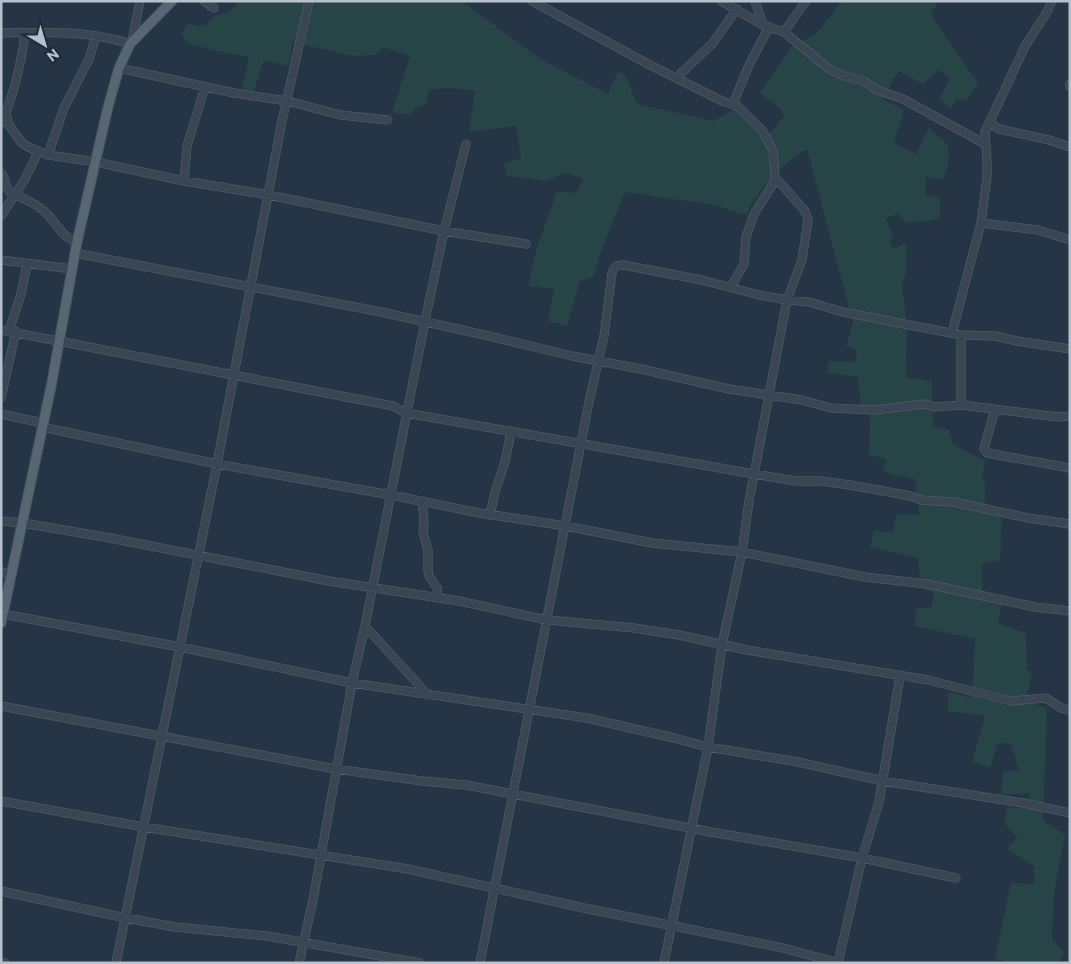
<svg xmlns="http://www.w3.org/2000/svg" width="1071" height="964" font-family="Commissioner,sans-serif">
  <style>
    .green { fill: #274446 }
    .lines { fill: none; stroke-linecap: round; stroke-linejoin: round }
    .minor-casing { stroke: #586472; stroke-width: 9 }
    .major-casing { stroke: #465261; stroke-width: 11 }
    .minor { stroke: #3a4654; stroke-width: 8 }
    .major { stroke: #586674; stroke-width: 9 }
  </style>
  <rect width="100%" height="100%" fill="#253545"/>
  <path class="green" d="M239,1H462L542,60L608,94L618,71L626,76L637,104L714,121L735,108L769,134L784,116L779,107L760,93L791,47L816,34L842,1H939L931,13L935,21L978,83L966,100L956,99L951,109L939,99L950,78L938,70L923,84L899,71L882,99L904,110L894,143L916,154L929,127L948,145L949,161L943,180L926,177L925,195L940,198V219L907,223L898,213L886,219L894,238L890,240L893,249L906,243V273L902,286L907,328L906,378L932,381L933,427L949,430L953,444L985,461L982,476L986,484L984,509L1002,518L1000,560L982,563V590L1003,597L998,623L1026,634L1027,668L1032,676L1025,701L1047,708L1043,820L1065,835L1054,893L1052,939L1064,952L1060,963H1009L995,958L1011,883L1035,884L1034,866L1007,849L1017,837L1004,823L1007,807L1028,809L1030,793L1001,795L1003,772L1019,770L1011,744L998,743L990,768L972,762L985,716L948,711V692L972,698L975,639L915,626L916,609L931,607L934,593L921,588L918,558L870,547L874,531L893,532L896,514L919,515L915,479L883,472L887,459L869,455L870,411L861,407L858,377L827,373L829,361L854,362L858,351L846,346L853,323L807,149C780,166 760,186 746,215L714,205L625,192L600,254L593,277L580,281L567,326L548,321L554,289L528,286L537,247L557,191L576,193L583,179L565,172L548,181L507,176L504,163L521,158L516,126L469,132L475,91L448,88L429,90L426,105L415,109L411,115L392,113L410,56L383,47L376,55L353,56L292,42L289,66L264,60L254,91L242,89L249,57L212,50L188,43L181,33L188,23L196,26L206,25L215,15L229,12Z"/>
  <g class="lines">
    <g class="minor-casing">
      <path id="minor" d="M204,1L214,8
        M532,1L648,64L722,101L737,106L762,130L773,151L775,177L805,211L808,220L802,260L787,300L749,501L742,552L722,645L708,747L664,963
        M721,1L763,25L784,32L829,69L844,76L864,81L877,90L903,99L985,144
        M755,1L763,25
        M784,32L806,1
        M1,33C43,32 89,30 130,44
        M132,41L140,1
        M119,68L234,93L287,101L341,115L388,120
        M677,77L712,44L737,9
        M1070,84V87
        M733,104L749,65L769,27
        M6,114L9,125L22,143L28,147L48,155L96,162L184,181L269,195L444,231L526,244
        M1,123C15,94 21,64 25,33
        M990,123L999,129L1049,140L1070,147
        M48,155L64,108L89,59L96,36
        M1,173C6,179 5,187 10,192C24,199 38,204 48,215C58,225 63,238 77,242
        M184,181L187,146L205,87
        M1,216L25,179L38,152
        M981,223L1038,230L1070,240
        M75,253L381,312L489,336L572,356L641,369L729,389L802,400L831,408L874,410L924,404L935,407L961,405L1058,417L1070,416
        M1,260L72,269
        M731,287L744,264L746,237L754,214L776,179
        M1,330L393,406L406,413L754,474L796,481H821L850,485L911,496L921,500L953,502L1028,518L1070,524
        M9,331L21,294L27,264
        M952,333L981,223L987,177V162L985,132L1025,46L1047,12L1052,1
        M961,335V405
        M1,398L16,331
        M995,409L984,449L987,453L1070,468
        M1,414L43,423
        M42,427L217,464L391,495L479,513L566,526L652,543L742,552L865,577L927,584L1035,607L1070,611
        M422,502L424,522L423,532L428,550V571L429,576L437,588L438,598
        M490,515L495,492L505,462L511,432
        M1,521L23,523L110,538L329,581L459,601L547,620L634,628L679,635L747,650L928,680L1011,701L1046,698L1061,708L1070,710
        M1,572L12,574
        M3,614L180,647L352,683L587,718L674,738L708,747L798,762L883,781L1023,803L1070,813
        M365,626L428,695
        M1,706L336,769L422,781L466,785L711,832L862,858L956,878
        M1,801L144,827L408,869L584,908L783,948L839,963
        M1,891L126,918L175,927L267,936L420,963
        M1,962L5,963
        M116,963L217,464L282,121L309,1
        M299,963L313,900L352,683L365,626L425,321L444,231L466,144
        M480,963L589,402L604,336L612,273C614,267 616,265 623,265L702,280L759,295L787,300L809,302L843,312L961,335L995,336L1017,341L1070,349
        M838,963L862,858L879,802L900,676"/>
    </g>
    <g class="major-casing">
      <path id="major" d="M1,623L51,387L77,242L108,107L119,68L130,44L172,1"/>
    </g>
    <use href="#minor" class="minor"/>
    <use href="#major" class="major"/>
  </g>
  <rect width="1071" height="964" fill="none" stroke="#b7c1ce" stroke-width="5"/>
  <g transform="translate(45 45) rotate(142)" stroke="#1e2b3a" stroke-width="4" paint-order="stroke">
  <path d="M0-4L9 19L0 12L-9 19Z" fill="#b7c1ce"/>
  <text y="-8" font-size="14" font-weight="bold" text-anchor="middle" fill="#b7c1ce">N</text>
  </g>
</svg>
